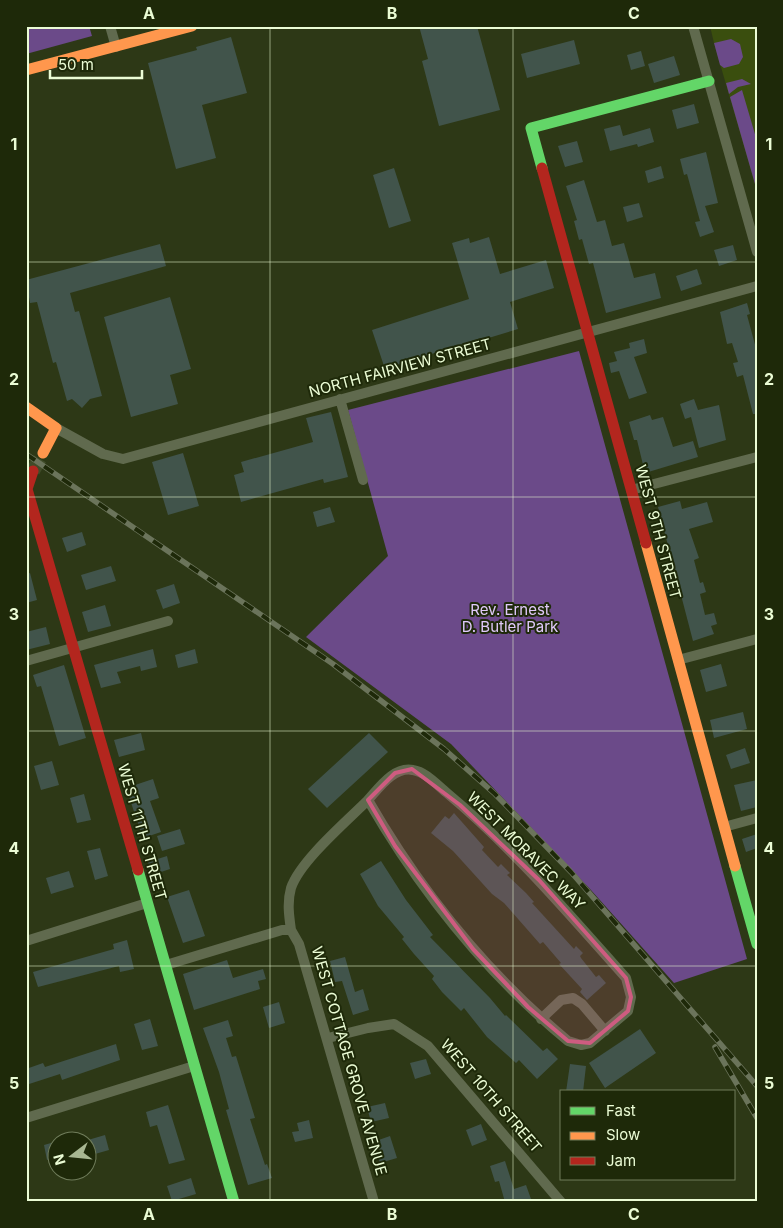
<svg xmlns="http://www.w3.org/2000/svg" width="783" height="1228" font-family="Inter,sans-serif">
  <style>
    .built { fill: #3a4e0e }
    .green { fill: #6b4a89 }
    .building { fill: #41544b }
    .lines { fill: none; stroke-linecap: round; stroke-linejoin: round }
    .secondary-tunnel { stroke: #404c29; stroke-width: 14; stroke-dasharray: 14 7; stroke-linecap: butt }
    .street { stroke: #606a4e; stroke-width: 10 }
    .fast { stroke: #63d668; stroke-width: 11 }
    .slow { stroke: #ff974d; stroke-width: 11 }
    .jam { stroke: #b3261e; stroke-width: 11 }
    .rail-casing { stroke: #6b745b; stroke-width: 5.5 }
    .rail { stroke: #1e2909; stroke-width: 4; stroke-dasharray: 11; stroke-linecap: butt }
    .marked { fill: #ce5c80; fill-opacity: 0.2; stroke: #ce5c80; stroke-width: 4; stroke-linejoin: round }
    .grid { fill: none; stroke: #ebfcd5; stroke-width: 1; stroke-opacity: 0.55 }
    .labels { text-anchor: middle; stroke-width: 4; stroke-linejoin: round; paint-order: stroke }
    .street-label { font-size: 15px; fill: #ebfcd5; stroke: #1e2909 }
    .park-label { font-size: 15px; fill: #e0c9fa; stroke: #1e2909 }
    .neatline { fill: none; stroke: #ebfcd5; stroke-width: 2 }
    .grid-label { font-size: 16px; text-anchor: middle; font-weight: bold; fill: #ebfcd5 }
  </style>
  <rect width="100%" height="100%" fill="#2d3816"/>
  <path class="built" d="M710,26H757V191L714,43Z"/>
  <path class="green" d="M26,26H89L92,36L26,54Z
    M731,39L740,44L743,57L739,64L724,68L720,65L714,43Z
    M742,79L751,84L738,87L729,94L726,83Z
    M742,90L757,141V191L730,97Z
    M579,351L747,959L674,983L590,889L451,744L306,637L388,556L348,410Z"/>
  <path class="building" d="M419,26H477L500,110L439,126L422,61L428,59Z
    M231,37L247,93L202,105L216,158L176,169L148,63L197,50L196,47Z
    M574,40L580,64L527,78L521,54Z
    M641,51L645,66L631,70L627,55Z
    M674,56L680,75L654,83L648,64Z
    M694,104L699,123L677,129L672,110Z
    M620,125L623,136L650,128L654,142L638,147L637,144L610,151L604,129Z
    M577,141L583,162L565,167L558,146Z
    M706,152L718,203L705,206L714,232L700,237L695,222L700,221L687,174L684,175L680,159Z
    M661,166L664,178L648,183L645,171Z
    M394,168L411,221L389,228L373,175Z
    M584,180L597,222L605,220L612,246L624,243L634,278L655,273L661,298L606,313L593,263L589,264L582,239L579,240L574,221L577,220L566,186Z
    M639,203L643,217L627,222L623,207Z
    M489,237L500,274L546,260L554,288L510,302L518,329L482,340L481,338L385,369L372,330L469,299L452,243L469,238L470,243Z
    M160,244L166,266L70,293L75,312L79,311L102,396L90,399L82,408L72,399L67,401L56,362L53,363L37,302L30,303L26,280Z
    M733,245L737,260L719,266L714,250Z
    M697,269L702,284L681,291L676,276Z
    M170,297L191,369L170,375L178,404L131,417L104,317Z
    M747,303L750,314L747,315L757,352V414H753L743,375L737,377L733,363L738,362L732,343L727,344L720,312Z
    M644,339L647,353L634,357L647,393L629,399L619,371L611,373L609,363L617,361L614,352L630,348L629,343Z
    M694,399L698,410L719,405L726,440L699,448L691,417L685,419L680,404Z
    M331,412L348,477L324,483L323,479L241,502L234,475L244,472L241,462L313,442L306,418Z
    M650,415L652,420L663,417L673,447L693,441L698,457L645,473L637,440H634L629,422Z
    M183,453L199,506L168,515L152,462Z
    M680,501L682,509L707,502L713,522L689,529L699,558L694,560L700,583L703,582L706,592L700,594L705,615L714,613L717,624L711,626L714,634L693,641L658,507Z
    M330,507L335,522L317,527L313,512Z
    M82,532L86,545L67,552L62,538Z
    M111,566L116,581L86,590L81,575Z
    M30,573L37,600L26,603V574Z
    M174,584L180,603L163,609L156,590Z
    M105,605L111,626L88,632L82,612Z
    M46,627L50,644L26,650V632Z
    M153,649L157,667L141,671L140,666L117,672L121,683L101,688L94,665Z
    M195,649L198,663L178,668L175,655Z
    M721,664L727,686L706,692L700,670Z
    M64,665L86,738L59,746L41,686L37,687L33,675Z
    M743,712L747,729L714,738L710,720Z
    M141,733L145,750L119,757L114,740Z
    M369,733L388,752L327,808L308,789Z
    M745,748L750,763L731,769L726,755Z
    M52,761L59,785L41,790L34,766Z
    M153,779L159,798L150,801L161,832L143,838L126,788Z
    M757,780V807L741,811L734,785Z
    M84,794L91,820L77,823L70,798Z
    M454,813L484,847L482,850L498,867L501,864L510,873L507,875L526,893L534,902L532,903L574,949L576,946L583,953L580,956L581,958L596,977L599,975L606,983L587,1000L580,992L582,989L559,964L561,963L543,942L540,944L504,903L492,894L453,851L431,833L445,816L449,819Z
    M180,829L185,844L162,851L157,836Z
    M757,834V848L746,852L742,839Z
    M100,848L108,876L95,880L87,851Z
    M167,856L170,869L152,875L148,862Z
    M381,861L406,900L433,935L430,937L490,998L505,1016L506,1015L543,1051L547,1048L558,1059L537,1079L519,1060L516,1063L487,1037L464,1008L461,1011L442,992L432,979L434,976L414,954L402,939L404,937L378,906L360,874Z
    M69,871L74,887L51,894L46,878Z
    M189,890L205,936L183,943L167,897Z
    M127,940L134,969L120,972L119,966L38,987L33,972L114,949L113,944Z
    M345,957L355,992L363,989L369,1010L353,1015L342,981L335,982L330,961Z
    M227,960L233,978L263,969L266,979L258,981L260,989L194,1010L183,974Z
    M279,1002L285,1023L269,1028L263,1007Z
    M150,1019L158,1046L142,1050L134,1024Z
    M228,1020L233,1036L226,1038L232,1057L236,1056L255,1118L250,1119L265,1165L267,1164L272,1178L248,1185L226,1110L229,1109L219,1072L203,1028Z
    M640,1029L656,1053L605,1088L589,1063Z
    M116,1044L120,1060L62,1080L60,1074L26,1085V1069L43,1063L45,1067Z
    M426,1059L431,1074L415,1079L410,1063Z
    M570,1064L586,1066L583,1092H566Z
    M385,1103L389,1118L371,1122L367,1107Z
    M168,1105L185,1160L169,1164L157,1125L150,1127L146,1112Z
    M309,1120L313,1138L295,1142L292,1132L299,1131L297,1123Z
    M481,1124L487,1140L472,1146L466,1130Z
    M105,1135L109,1150L88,1156V1140Z
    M390,1136L397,1158L380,1163L373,1142Z
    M58,1141V1157L47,1160L44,1145Z
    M505,1161L514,1189L526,1185L531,1199L505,1202L499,1181L495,1182L490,1166Z
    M191,1178L196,1194L172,1201L167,1186Z"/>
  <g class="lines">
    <path class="secondary-tunnel" d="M33,471L43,453"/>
    <path class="street" d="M110,26L116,47
      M693,26L757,252
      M340,399L363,480
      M56,428L103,454L123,459L757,286
      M631,490L757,457
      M678,660L757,639
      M26,661L168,621
      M724,827L757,818
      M291,930C289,916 287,902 291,888C300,861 347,821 368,800C421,892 486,973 568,1041L581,1045L590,1043L628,1011L631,997L626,978C569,914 513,848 447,793C437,785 426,772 413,770C394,766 379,788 368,800
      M291,930L299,944L374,1202
      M26,941L147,903
      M166,965L282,930H291
      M541,1019L561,1000L573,998L582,1004L605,1031
      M328,1038L368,1028L394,1024L428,1046L561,1202
      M26,1118L194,1066"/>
    <path class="fast" d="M542,168L531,128L709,81
      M735,866L757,944
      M138,870L234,1202"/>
    <path class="slow" d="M26,70L192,26
      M26,407L56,428L43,453
      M646,543L735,866"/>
    <path class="jam" d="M542,168L646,543
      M33,471L27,489L138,870"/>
    <g class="rail-casing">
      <path id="rail" d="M26,454L333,664L444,749L495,794L571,872L757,1086
        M715,1047L757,1118"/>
    </g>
    <use href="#rail" class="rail"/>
  </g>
  <path class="marked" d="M412,769L460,805L539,880L626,978L631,997L628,1011L590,1043L568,1041L528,1007L473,949L395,846L368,800L395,773Z"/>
  <path class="grid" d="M270,26V1202M513,26V1202M26,262H757M26,497H757M26,731H757M26,966H757"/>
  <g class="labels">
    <g class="street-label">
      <text transform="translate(400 368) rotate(-15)" y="5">NORTH FAIRVIEW STREET</text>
      <text transform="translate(658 532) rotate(75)" y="5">WEST 9TH STREET</text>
      <text transform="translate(142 832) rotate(74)" y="5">WEST 11TH STREET</text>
      <text transform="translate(526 851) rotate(45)" y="5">WEST MORAVEC WAY</text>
      <text transform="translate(349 1061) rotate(74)" y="5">WEST COTTAGE GROVE AVENUE</text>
      <text transform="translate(491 1096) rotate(49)" y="5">WEST 10TH STREET</text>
    </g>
    <g class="park-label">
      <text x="510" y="615">Rev. Ernest<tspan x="510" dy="17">D. Butler Park</tspan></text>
    </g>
  </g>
  <rect width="783" height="1228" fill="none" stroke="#1e2909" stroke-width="55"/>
  <rect x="560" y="1090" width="175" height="90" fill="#1e2909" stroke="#707d5b"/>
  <rect x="570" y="1107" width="25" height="8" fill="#63d668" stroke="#707d5b"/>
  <text x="606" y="1116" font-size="15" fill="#ebfcd5">Fast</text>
  <rect x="570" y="1132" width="25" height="8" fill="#ff974d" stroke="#707d5b"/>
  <text x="606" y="1140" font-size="15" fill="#ebfcd5">Slow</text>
  <rect x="570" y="1157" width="25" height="8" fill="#b3261e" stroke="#707d5b"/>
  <text x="606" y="1166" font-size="15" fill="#ebfcd5">Jam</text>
  <g transform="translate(72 1156) rotate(254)"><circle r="24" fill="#1e2909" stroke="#707d5b"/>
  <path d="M0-4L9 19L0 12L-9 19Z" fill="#a8b792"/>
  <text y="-8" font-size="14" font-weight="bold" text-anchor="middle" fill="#ebfcd5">N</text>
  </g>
  <path d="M50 70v8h92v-8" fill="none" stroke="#ebfcd5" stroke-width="2.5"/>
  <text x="58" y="70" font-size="15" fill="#ebfcd5" stroke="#1e2909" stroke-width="4" paint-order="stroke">50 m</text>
  <rect x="28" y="28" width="728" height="1172" class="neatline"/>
  <g class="grid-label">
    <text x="149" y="19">A</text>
    <text x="392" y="19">B</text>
    <text x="634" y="19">C</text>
    <text x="14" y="150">1</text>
    <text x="769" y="150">1</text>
    <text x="14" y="385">2</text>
    <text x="769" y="385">2</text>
    <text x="14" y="620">3</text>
    <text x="769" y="620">3</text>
    <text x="14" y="854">4</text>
    <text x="769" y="854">4</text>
    <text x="14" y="1089">5</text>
    <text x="769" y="1089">5</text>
    <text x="149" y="1220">A</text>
    <text x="392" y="1220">B</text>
    <text x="634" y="1220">C</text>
  </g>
</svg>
